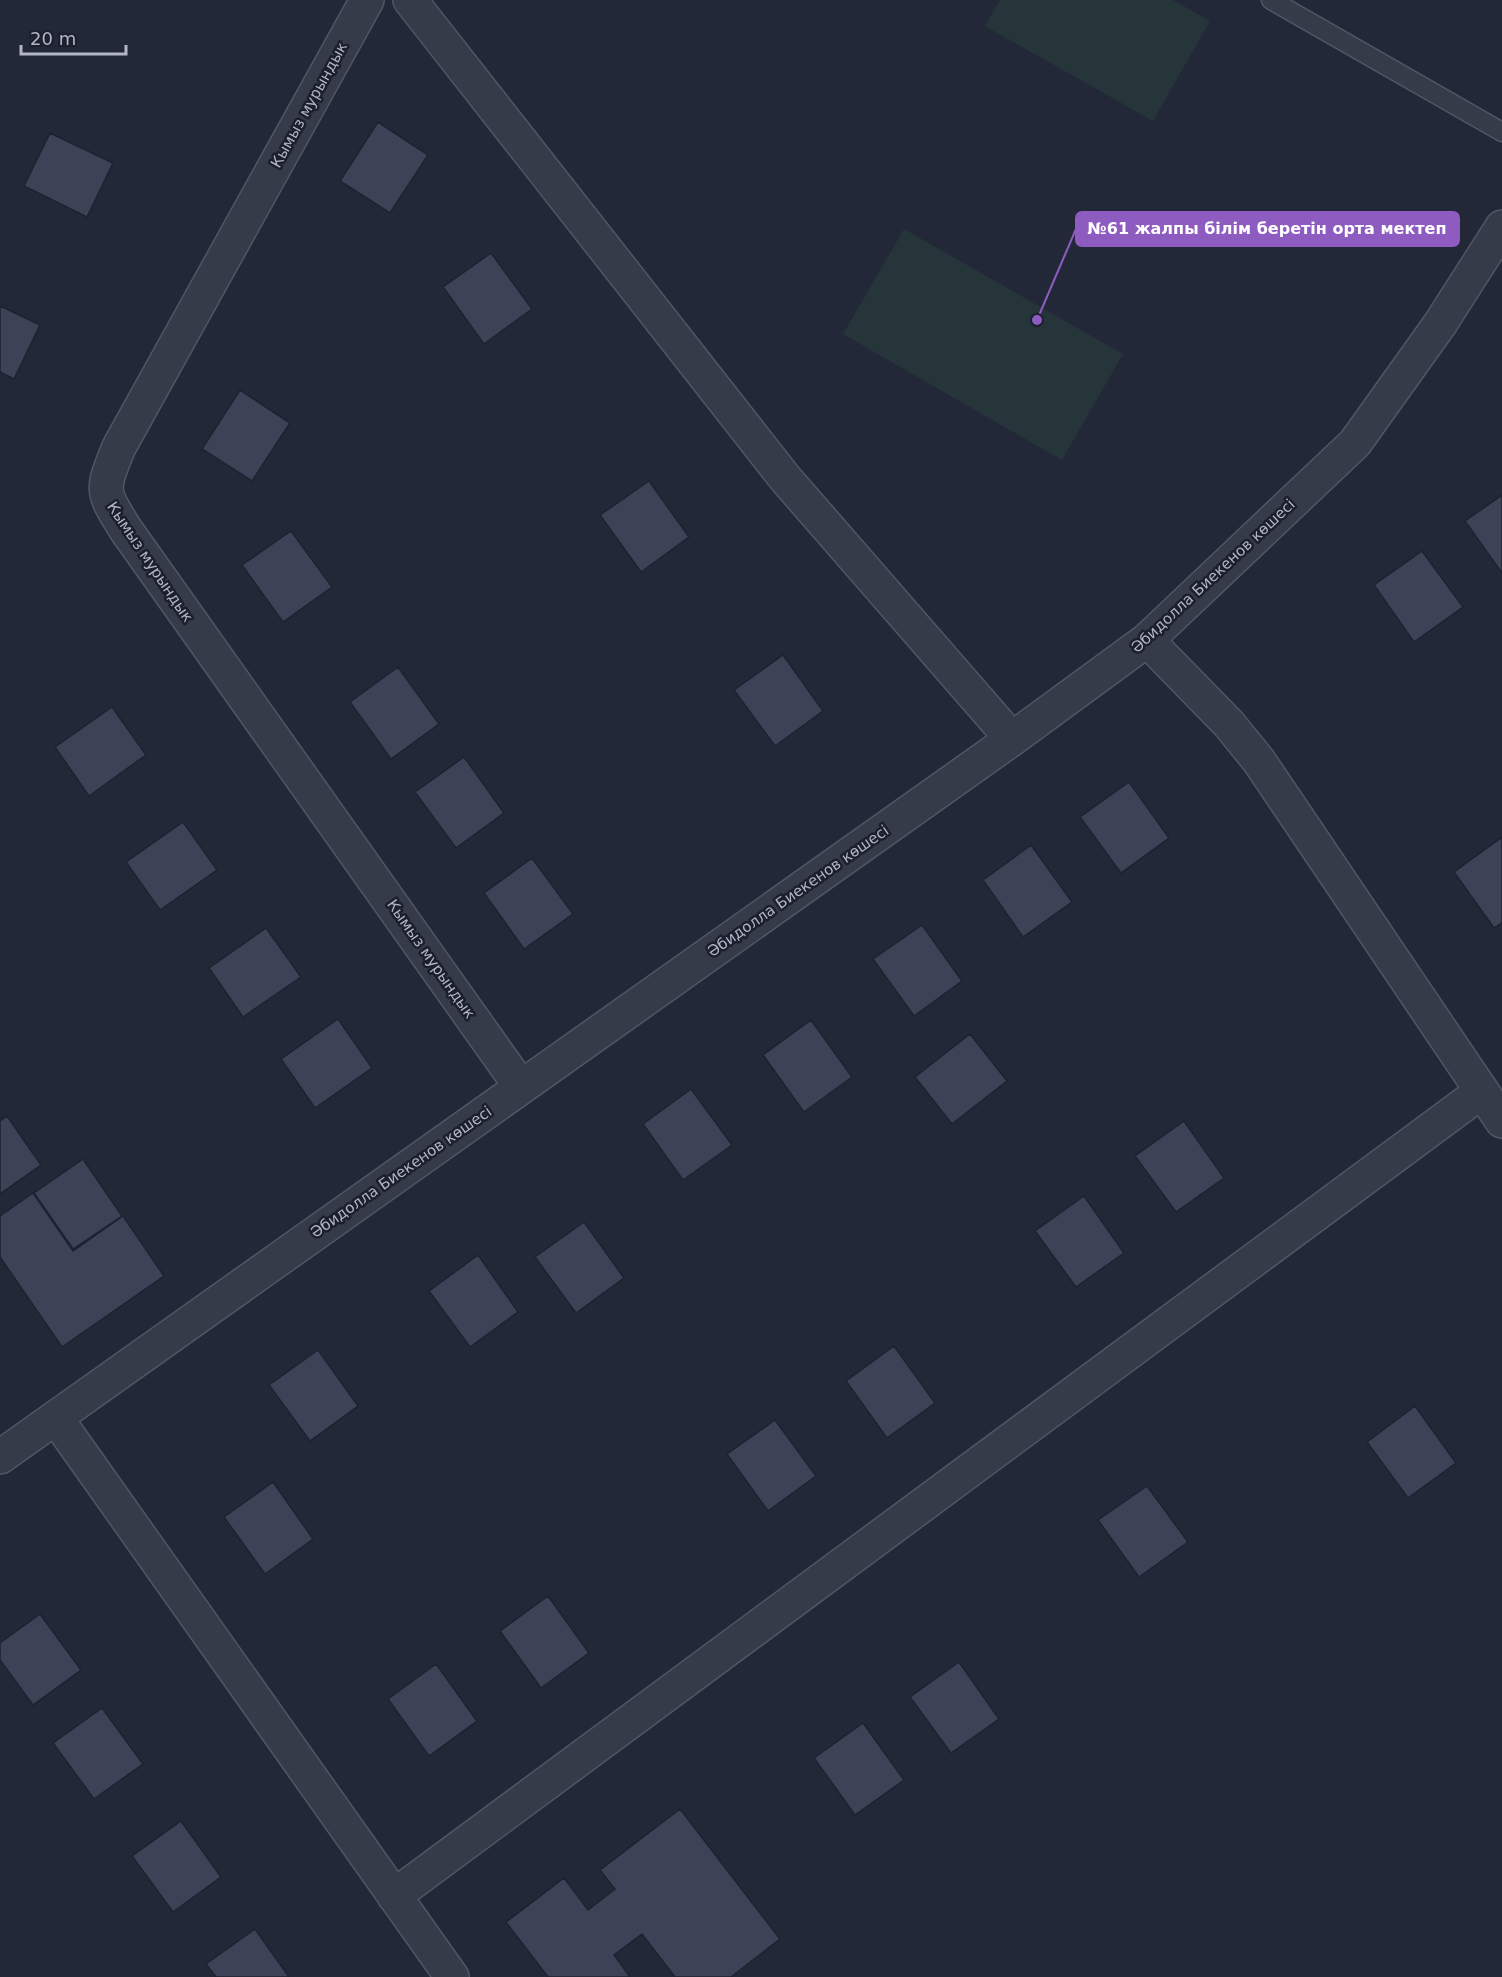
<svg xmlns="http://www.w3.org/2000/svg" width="1502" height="1977" font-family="'DejaVu Sans',sans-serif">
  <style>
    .green { fill: #26353a }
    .building { fill: #3c4356; stroke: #1e2230; stroke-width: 1.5 }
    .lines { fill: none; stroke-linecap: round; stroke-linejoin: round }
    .service-casing { stroke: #515564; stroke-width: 21 }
    .minor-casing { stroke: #515564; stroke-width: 36 }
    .service { stroke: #363b49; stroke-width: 18 }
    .minor { stroke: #363b49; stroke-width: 33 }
    .labels { text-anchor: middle; stroke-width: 5; stroke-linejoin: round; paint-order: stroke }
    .street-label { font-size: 15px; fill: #b1b5c5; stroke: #1c202e }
    .leader { fill: none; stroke: #8e5cc1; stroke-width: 2 }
    .callout-dot { fill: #8e5cc1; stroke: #1c202e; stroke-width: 2 }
    .callout { fill: #8e5cc1; stroke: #8e5cc1; stroke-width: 2 }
    .callout-label { font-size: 16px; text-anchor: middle; font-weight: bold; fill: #fff }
  </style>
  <rect width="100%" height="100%" fill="#232838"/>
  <path class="green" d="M1000,0H1173L1210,21L1153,121L985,26Z
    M904,229L1123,354L1062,460L843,334Z"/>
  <path class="building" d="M378,122L428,155L390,213L340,181Z
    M50,133L113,163L87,217L24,186Z
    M491,253L532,309L484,344L443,287Z
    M0,306L40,325L14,379L0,372Z
    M240,390L290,423L252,481L202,449Z
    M649,481L689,537L641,572L600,515Z
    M1502,495V573L1465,521Z
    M291,531L332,587L283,622L242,565Z
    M1422,551L1463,607L1414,642L1374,585Z
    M783,655L823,711L775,746L734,690Z
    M398,667L439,724L391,759L350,702Z
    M112,707L146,755L89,796L55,747Z
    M464,757L504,813L456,848L415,792Z
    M1129,782L1169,838L1121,873L1080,817Z
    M183,822L217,870L160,910L126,862Z
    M1502,837V923L1494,928L1454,872Z
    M1031,845L1072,902L1023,937L983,880Z
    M532,858L573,914L524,949L484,893Z
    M922,925L962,981L914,1016L873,959Z
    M266,928L301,977L243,1017L209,968Z
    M338,1019L372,1068L315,1108L281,1059Z
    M811,1020L852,1077L804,1112L763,1055Z
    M970,1034L1007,1081L952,1124L915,1077Z
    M691,1089L732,1145L683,1180L643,1124Z
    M7,1116L41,1165L0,1194V1121Z
    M1184,1121L1224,1178L1176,1212L1135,1156Z
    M83,1159L122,1216L73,1249L34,1193Z
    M33,1193L73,1251L123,1216L164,1276L62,1347L0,1257V1216Z
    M1084,1196L1124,1253L1076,1287L1035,1231Z
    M584,1222L624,1278L576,1313L535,1257Z
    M478,1255L518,1312L470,1347L429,1291Z
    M894,1346L935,1403L887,1438L846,1381Z
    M318,1350L358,1406L310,1441L269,1385Z
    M1415,1406L1456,1463L1408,1498L1367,1442Z
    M775,1420L816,1476L768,1511L727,1454Z
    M273,1482L313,1539L265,1574L224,1517Z
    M1147,1486L1188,1542L1139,1577L1098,1520Z
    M548,1596L589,1653L541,1688L500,1631Z
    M40,1614L81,1670L33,1705L0,1660V1643Z
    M959,1662L999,1719L951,1753L910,1697Z
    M436,1664L477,1721L429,1756L388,1699Z
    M102,1708L143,1764L94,1799L53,1743Z
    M863,1723L904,1780L855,1815L814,1758Z
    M680,1809L780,1939L731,1977H675L642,1934L614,1955L630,1977H548L506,1922L564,1878L588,1910L615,1889L600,1870Z
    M181,1821L221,1877L173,1912L132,1856Z
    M255,1929L289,1977H216L206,1964Z"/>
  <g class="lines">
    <g class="service-casing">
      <path id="service" d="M1271,0L1502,132"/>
    </g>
    <g class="minor-casing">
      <path id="minor" d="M367,0L119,447C101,491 101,490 126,530L521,1087
        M410,0L785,478L1012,739
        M1147,640L1229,724L1259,761L1502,1121
        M56,1418L452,1977
        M0,1457L1012,739L1147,640L1355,443L1440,324L1502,227
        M394,1896L1481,1092"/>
    </g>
    <use href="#service" class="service"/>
    <use href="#minor" class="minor"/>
  </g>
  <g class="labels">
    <g class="street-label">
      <text transform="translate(309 105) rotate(-61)" y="5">Кымыз мурындык</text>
      <text transform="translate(150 562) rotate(56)" y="5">Кымыз мурындык</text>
      <text transform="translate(1213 576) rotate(-43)" y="5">Әбидолла Биекенов көшесі</text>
      <text transform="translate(798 891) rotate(-35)" y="5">Әбидолла Биекенов көшесі</text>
      <text transform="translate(431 959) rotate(55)" y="5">Кымыз мурындык</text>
      <text transform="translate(401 1172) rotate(-35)" y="5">Әбидолла Биекенов көшесі</text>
    </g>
  </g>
  <path class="leader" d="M1037 320L1076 229"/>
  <circle class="callout-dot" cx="1037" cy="320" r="6"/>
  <rect class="callout" x="1076" y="212" width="383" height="34" rx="6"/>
  <g class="callout-label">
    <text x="1267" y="234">№61 жалпы білім беретін орта мектеп</text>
  </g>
  <path d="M21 45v9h105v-9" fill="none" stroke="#b1b5c5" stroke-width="3"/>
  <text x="30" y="45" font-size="18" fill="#b1b5c5" stroke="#1c202e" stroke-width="4.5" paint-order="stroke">20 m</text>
</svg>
